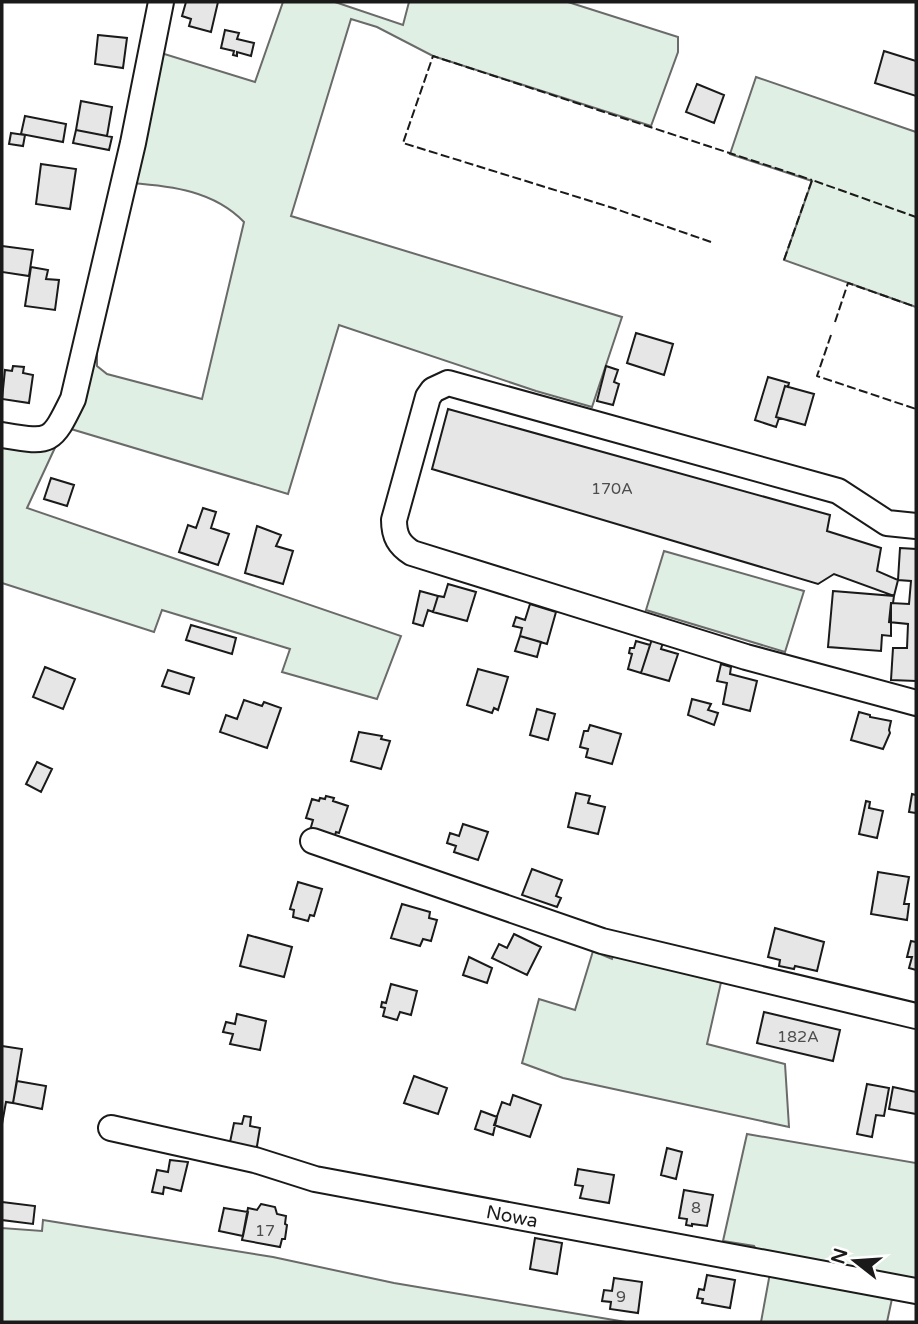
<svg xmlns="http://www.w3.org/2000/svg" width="918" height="1324" font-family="'Varela Round',sans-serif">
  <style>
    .green { fill: #e0efe3; stroke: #6a6a6a; stroke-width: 2 }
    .building { fill: #e6e6e6; stroke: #1a1a1a; stroke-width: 2 }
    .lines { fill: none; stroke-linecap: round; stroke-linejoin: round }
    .minor-casing { stroke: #1a1a1a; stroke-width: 28 }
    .minor { stroke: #fff; stroke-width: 24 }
    .fence { stroke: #1a1a1a; stroke-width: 2; stroke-dasharray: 9 3.5; stroke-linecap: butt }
    .labels { text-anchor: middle; stroke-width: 5; stroke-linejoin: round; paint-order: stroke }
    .number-label { font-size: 16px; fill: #4d4d4d }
    .street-label { font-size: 19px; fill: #1a1a1a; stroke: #fff }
  </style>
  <rect width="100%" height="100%" fill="#fff"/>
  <path class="green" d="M283,2H335L403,25L409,2H568L678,37V52L651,126L433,56L377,27L351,19L291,216L622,317L592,407L536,391L339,325L288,494L71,429L97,344V366L107,374L202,399L244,222C214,191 172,186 131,183L158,52L255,82Z
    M756,77L916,132V307L784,260L812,181L730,154Z
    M59,439L27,508L401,636L377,699L282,672L290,649L162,610L154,632L2,583V443Z
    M664,551L804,591L785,652L646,610Z
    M615,949L722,978L707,1044L785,1064L789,1127L563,1078L522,1063L539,999L575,1010L593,951L612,959Z
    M747,1134L916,1163V1281L759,1254L754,1246L723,1241Z
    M43,1220L273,1257L394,1283L626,1322H2V1228L42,1231Z
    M770,1273L893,1294L887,1322H761Z"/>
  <path class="building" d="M186,2H218L211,32L189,26L191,19L182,16Z
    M225,30L239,33L237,39L254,43L251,56L237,52V56L233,55L234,51L221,48Z
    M98,35L127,38L123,68L95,64Z
    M884,51L916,61V96L875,83Z
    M697,84L724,95L714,123L686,112Z
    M81,101L112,107L107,136L76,130Z
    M25,116L66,124L63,142L21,134Z
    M76,130L112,137L109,150L73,143Z
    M11,133L25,135L23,146L9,144Z
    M41,164L76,169L70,209L36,204Z
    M2,246L33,250L29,276L2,272Z
    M31,267L48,270L46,279L59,280L55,310L25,306Z
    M636,333L673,344L664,375L627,363Z
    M13,366L24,367L23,373L33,375L29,403L2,399L5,370L12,371Z
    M606,366L618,370L614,382L619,384L613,405L597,401Z
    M768,377L789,383L788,387L785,386L776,417L779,418L776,427L755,420Z
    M785,386L814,394L805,425L776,417Z
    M448,409L830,515L827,531L881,548L877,571L898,580L894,596L834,574L818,584L432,469Z
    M51,478L74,485L67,506L44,499Z
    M203,508L216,512L211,528L229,534L218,565L179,552L188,525L196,528Z
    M257,526L281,535L276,546L293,551L283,584L245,573Z
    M900,548L916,549V681L891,680L893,648H907L908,624L889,622L891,603L909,604L911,581L898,580Z
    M448,584L476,592L467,621L433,612L438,596L444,597Z
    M420,591L438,596L433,612L428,610L423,626L413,623Z
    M833,591L894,596L893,603H891V636L882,635L881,651L828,647Z
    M530,604L556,612L547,644L520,636L522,628L513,626L516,617L525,620Z
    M191,625L236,638L232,654L186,640Z
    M520,636L541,642L537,657L515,651Z
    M653,636L664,639L661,649L678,654L669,681L641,673Z
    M636,641L650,645L641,673L628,669L632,654L629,653L630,648H634Z
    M721,664L731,667L730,674L757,681L750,711L723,704L727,683L717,681Z
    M45,667L75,679L63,709L33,697Z
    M478,669L508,677L498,710L494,708L492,713L467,705Z
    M168,670L194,678L189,694L162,686Z
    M692,699L711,704L708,710L718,713L714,725L688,715Z
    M244,700L262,706L264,702L281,708L267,748L220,732L226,715L237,719Z
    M537,709L555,714L548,740L530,735Z
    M859,712L870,715V717L891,721L889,730L890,733L883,749L851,740Z
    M590,725L621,734L612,764L586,757L588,749L580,747L584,731H588Z
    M359,732L382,736L381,739L390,741L381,769L351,761Z
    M37,762L52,769L41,792L26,784Z
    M576,793L590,796L588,803L605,807L598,834L568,827Z
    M912,794L916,795V813L909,812Z
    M326,796L334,798L333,801L348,806L339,833L336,832L333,841L309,834L313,820L306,818L312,799L319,801L320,798L325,799Z
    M866,801L870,802L869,808L883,811L877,838L859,834Z
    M463,824L488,832L478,860L454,852L456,846L447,843L450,833L459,836Z
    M532,869L562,880L556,896L561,898L557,907L522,895Z
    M878,872L909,877L904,904H909L907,920L871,914Z
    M298,882L322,889L314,916L310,915L308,921L293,917L294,910L290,909Z
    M402,904L430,912L429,918L437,920L431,941L423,939L420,946L391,938Z
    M775,928L824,942L817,971L795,966L794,969L779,966L780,960L768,957Z
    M514,934L541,947L527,975L492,958L499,944L507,948Z
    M248,935L292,947L284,977L240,966Z
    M911,941L916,942V970L909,968L912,957H907Z
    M469,957L492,968L487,983L463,975Z
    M391,984L417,991L411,1015L400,1012L397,1020L383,1016L385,1008L381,1007L382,1002L386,1003Z
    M764,1012L840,1030L833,1061L757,1043Z
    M237,1014L266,1021L260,1050L230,1044L233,1034L223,1032L226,1022L235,1024Z
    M2,1046L22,1049L13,1103L6,1102L2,1124Z
    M414,1076L447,1088L438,1114L404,1103Z
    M17,1081L46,1086L42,1109L13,1103Z
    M867,1084L889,1088L884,1116L876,1115L872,1137L857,1134Z
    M893,1087L916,1092V1114L889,1109Z
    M513,1095L541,1105L530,1137L494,1125L502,1102L510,1105Z
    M481,1111L497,1117L493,1135L475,1129Z
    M244,1116L251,1117L250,1126L260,1128L256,1152L229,1147L234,1123L242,1124Z
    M667,1148L682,1152L676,1179L661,1175Z
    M170,1160L188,1162L181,1191L164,1187L163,1194L152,1192L157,1170L168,1172Z
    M578,1169L614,1175L609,1203L580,1198L583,1186L575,1185Z
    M684,1190L713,1195L707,1226L692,1224V1226L686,1225L687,1219L679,1218Z
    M2,1202L35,1206L33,1224L2,1220Z
    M261,1204L275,1207L277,1214L286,1216L285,1224L287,1225L285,1239H282L280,1247L242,1240L248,1208L257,1210Z
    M224,1208L248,1212L243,1236L219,1231Z
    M535,1238L562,1243L557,1274L530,1269Z
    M707,1275L735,1280L730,1308L702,1303L703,1299L697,1298L699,1289L704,1290Z
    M614,1278L642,1282L638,1313L610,1309L611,1302L602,1301L604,1290L612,1291Z"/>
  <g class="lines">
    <g class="minor-casing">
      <g id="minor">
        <path d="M2,435C51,443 51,444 73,399L133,143L161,2"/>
        <path d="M916,526L887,523L838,491L448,383L433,390L428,397L394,520C394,536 399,545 412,553L746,657L916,703"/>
        <path d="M313,841L602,941L916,1016"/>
        <path id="s1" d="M111,1128L255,1160L315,1179L916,1291"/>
      </g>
    </g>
    <use href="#minor" class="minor"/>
    <path class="fence" d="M711,242L613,208L403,143L433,56L812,180
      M784,260L812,180L916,217
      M835,322L848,283L916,307
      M831,335L817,376L916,409"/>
  </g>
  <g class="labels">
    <g class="number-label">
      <text x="612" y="494">170A</text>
      <text x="798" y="1042">182A</text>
      <text x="696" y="1213">8</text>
      <text x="265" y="1236">17</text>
      <text x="621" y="1302">9</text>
    </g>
    <g class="street-label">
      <text dy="7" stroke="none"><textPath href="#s1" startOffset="411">Nowa</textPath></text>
    </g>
  </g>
  <rect width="918" height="1324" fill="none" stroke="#1a1a1a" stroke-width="7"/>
  <g transform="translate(855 1261) rotate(287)" stroke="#ffffff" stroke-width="5" paint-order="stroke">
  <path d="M0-5L12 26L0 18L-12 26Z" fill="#1a1a1a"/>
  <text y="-10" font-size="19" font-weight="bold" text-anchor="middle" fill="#1a1a1a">N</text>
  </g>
</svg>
